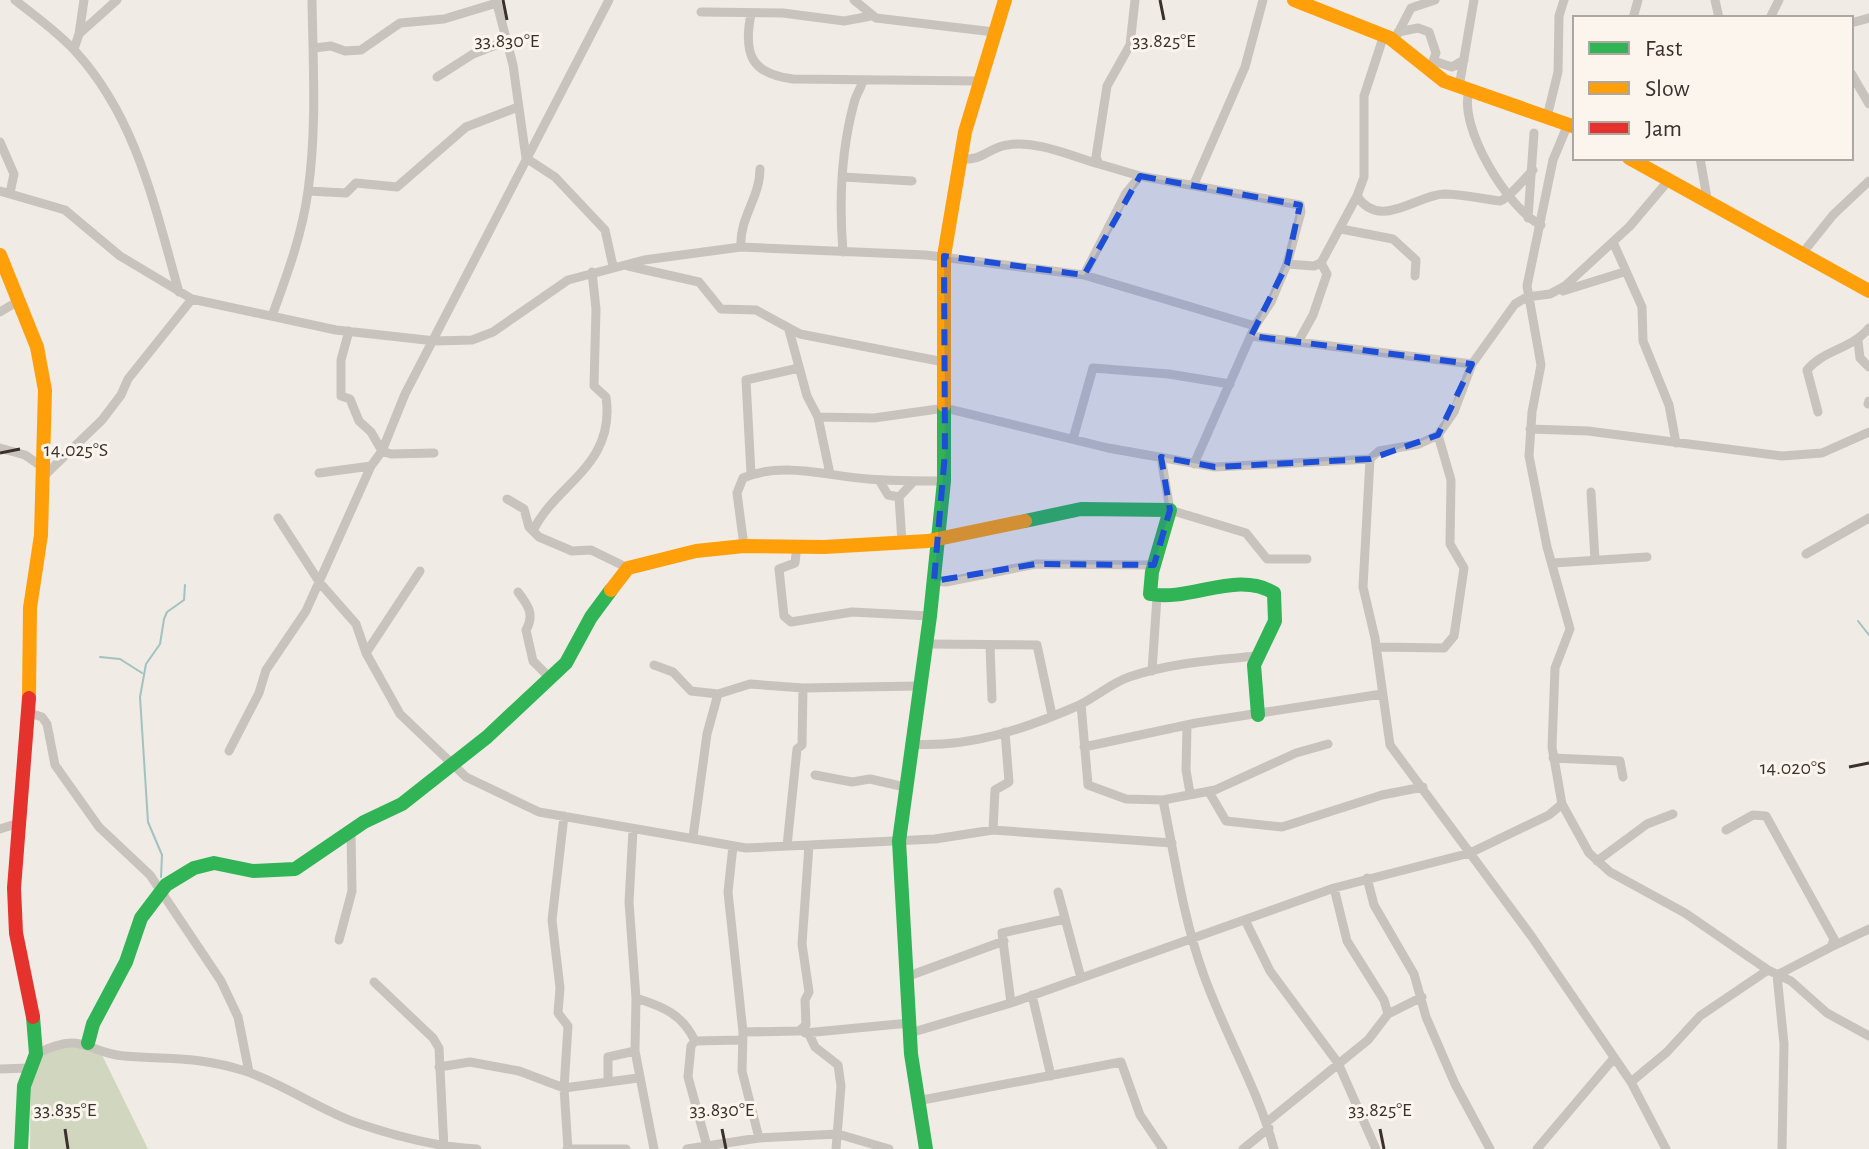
<svg xmlns="http://www.w3.org/2000/svg" width="1869" height="1149" font-family="'Alegreya Sans',sans-serif">
  <style>
    .green { fill: #d1d6bf }
    .lines { fill: none; stroke-linecap: round; stroke-linejoin: round }
    .stream { stroke: #a1c2c1; stroke-width: 2 }
    .street { stroke: #c9c3be; stroke-width: 9 }
    .fast { stroke: #30b455; stroke-width: 14 }
    .slow { stroke: #ff9f0a; stroke-width: 14 }
    .jam { stroke: #e5322d; stroke-width: 14 }
    .marked { fill: #1d4ed8; fill-opacity: 0.2; stroke: #1d4ed8; stroke-width: 6; stroke-dasharray: 16 10; stroke-linejoin: round }
    .ticks { fill: none; stroke: #3b302b; stroke-width: 3 }
    .ticks-label { font-size: 20px; text-anchor: middle; fill: #3b302b; stroke: #fbf5ee; stroke-width: 6; stroke-linejoin: round; paint-order: stroke }
  </style>
  <rect width="100%" height="100%" fill="#f0ebe5"/>
  <path class="green" d="M83,1046L101,1053L148,1149H30L31,1073L37,1058L59,1048Z"/>
  <g class="lines">
    <path class="stream" d="M1858,621L1869,635
      M100,657L120,659L142,673
      M161,877L162,855L148,822L140,697L146,664L160,644L164,619L167,612L184,600L185,585"/>
    <path class="street" d="M15,0C35,16 58,32 76,52C137,119 155,208 179,292
      M496,0L513,65L526,158
      M854,0L876,18L994,32
      M1135,0L1130,45L1107,86L1096,157L1099,164L1140,176
      M1715,0L1719,18
      M701,12L783,13L844,21L871,16
      M751,14C743,54 751,74 793,79L978,81
      M1633,18L1638,0
      M1770,18L1779,0
      M1851,23L1869,18
      M1398,32L1418,28L1429,32L1436,53L1429,72
      M79,34L84,0
      M1384,35L1364,96V177L1357,196C1380,231 1416,195 1444,194C1462,194 1482,199 1500,201C1509,198 1525,178 1533,170
      M1397,35L1411,8L1435,0
      M314,48L331,46L345,51L361,50L400,23L444,19L497,3
      M74,49L79,34L117,0
      M1434,61L1452,67L1464,60
      M1851,73L1869,104
      M437,77L473,54L506,41
      M1459,87L1474,0
      M1469,91C1458,127 1508,209 1541,225
      M1547,117L1558,72L1559,16L1564,0
      M1568,124L1553,160L1527,286L1541,365L1532,412L1529,456L1547,547L1570,629L1555,668L1552,747L1562,804L1589,853L1610,872L1685,913L1768,970L1791,981L1827,1013L1869,1036
      M0,142L14,174L10,193
      M526,158L555,177L605,230L613,266
      M1700,158L1707,198
      M960,159C984,161 987,148 1007,145C1037,140 1071,156 1099,164
      M843,177L912,181
      M1194,184L1245,67L1263,0
      M0,191L65,210L120,256L192,299L336,330L435,341L472,340L493,332L568,280L644,260L741,247L926,255L1084,275L1255,326
      M308,191L346,193L356,183L397,187L466,127L518,107
      M1528,218L1534,133
      M1341,229L1393,239L1416,260L1415,276
      M1613,242L1642,307L1643,341L1669,405L1676,443
      M741,247C739,218 760,198 760,169
      M843,252C839,203 841,151 854,103C856,94 861,89 863,80
      M1801,255L1833,215L1869,181
      M1287,264L1314,266L1321,263L1357,196
      M628,266L699,282L721,309L756,310L800,334L944,362
      M1084,275L1126,193L1140,176L1300,205L1301,212L1287,264L1271,302L1255,326L1194,464
      M1563,291L1624,272
      M0,312L20,300
      M272,316C287,275 302,235 308,191C317,128 313,64 312,0
      M789,330L807,396L818,417L830,474
      M349,331L341,360V396L350,399L359,421L371,432L382,451L391,454L434,453
      M1251,336L1472,364
      M1858,341L1860,358L1869,367
      M1298,342L1313,315L1327,274L1321,263
      M1868,404L1869,401
      M1818,412L1807,370C1823,350 1852,349 1869,328
      M818,417L874,418L945,408L1108,448L1215,467L1370,459L1363,587L1375,638L1390,745L1532,937L1631,1082L1666,1149
      M1530,429L1588,431L1782,456L1822,453L1869,432
      M1073,439L1093,368L1169,374L1230,384
      M0,448L25,455L44,468
      M1161,457L1170,510L1246,533L1267,559H1307
      M1370,459L1379,451L1419,444L1438,435L1454,412L1472,364L1515,304L1527,297L1550,294L1565,286L1630,226L1668,181
      M319,473L371,466
      M751,474L746,380L799,368
      M45,475L102,420L121,395L128,379L192,299
      M879,480L888,495L899,497L914,481
      M1591,492L1595,560
      M899,497L902,542
      M507,499L524,509L529,527L539,537L572,551L591,550L628,568
      M278,518L320,583L356,624L366,653L400,714L466,777L539,812L746,848L935,839L993,830L1172,843
      M533,531C555,484 616,466 606,397L594,386L596,309L592,272
      M797,545L795,563L779,569L784,616L791,622L852,612L930,616
      M744,546L737,493L743,478C782,461 827,476 868,479C893,481 919,481 944,481
      M1806,554L1869,518
      M1553,563L1647,557
      M934,581L946,582L1036,564L1154,565
      M518,592C528,605 535,615 526,630L533,661L550,678
      M926,644L1037,645L1052,715
      M990,646L992,699
      M1376,647L1444,648L1454,636L1464,568L1450,544L1451,480L1438,435
      M366,653L420,571
      M654,665L673,672L691,691L718,694
      M1152,671L1157,597
      M1081,704L1088,785L1126,799L1163,800L1215,790L1296,753L1328,744
      M29,713L42,717L47,724L55,765L72,789L99,827L150,875L221,981L238,1017L249,1072
      M1187,726L1186,770L1190,793
      M910,744C968,748 1022,730 1075,707C1094,699 1109,684 1129,677C1169,663 1214,660 1256,656
      M1084,747L1196,723L1382,694
      M229,751L259,693L266,670L306,611L371,466L382,451L405,394L609,0
      M1553,758L1620,761L1623,777
      M815,775L852,782L870,779L905,787
      M1209,792L1226,821L1282,827L1382,795L1423,787
      M1163,800C1175,859 1183,917 1203,973C1224,1033 1258,1088 1274,1149
      M564,816L552,920L560,988L558,1013L568,1026L564,1088L568,1149
      M0,829L19,823
      M633,830L629,902L636,998L635,1051L654,1149
      M993,830L995,790L1009,782L1005,732
      M1726,830L1753,815L1766,816L1834,939L1831,947L1777,975L1784,1044L1782,1149
      M693,837L707,734L718,694L750,684L803,688L918,686
      M733,846L728,892L743,1032L742,1071L759,1138
      M787,846L797,749L802,745L803,688
      M1597,861L1647,824L1673,814
      M1367,878L1374,905L1414,974L1426,1017L1455,1084L1490,1149
      M1334,888L1347,941L1384,1000L1388,1014
      M1058,892L1081,978
      M1246,922L1270,971L1338,1063L1376,1149
      M339,940L352,891L351,831
      M1831,947L1869,929
      M906,977L1004,941
      M374,982L433,1038L439,1048L444,1149
      M1032,995L1051,1076
      M636,998C664,1007 682,1014 695,1041
      M1011,1003L1002,933L1065,919
      M743,1032L799,1031L806,1025L805,1000L809,992L802,944L809,845
      M805,1033L909,1023
      M910,1033L1011,1003L1334,888L1470,853L1549,815L1562,804
      M809,1034L815,1047L838,1065L841,1086L836,1149
      M36,1054C85,1030 83,1052 124,1056C170,1060 199,1056 245,1071C284,1084 318,1109 357,1123C395,1136 437,1147 477,1149
      M439,1067L470,1062L519,1071L564,1088L638,1078
      M0,1069L28,1068
      M608,1081V1057L635,1051
      M1631,1082L1667,1052L1700,1016L1768,970
      M917,1101L1121,1062L1140,1115L1163,1149
      M1267,1122L1368,1040L1388,1014L1422,997
      M707,1146L688,1077L691,1046L695,1041L741,1040
      M567,1149H626
      M687,1149L759,1138L838,1134L889,1149
      M1243,1149L1269,1128
      M1537,1149L1614,1058"/>
    <path class="fast" d="M1025,521L1081,509L1170,510L1152,572L1150,594C1190,602 1237,570 1274,593L1275,621L1254,665L1258,715
      M88,1043L93,1024L126,962L141,918L166,885L194,868L214,863L253,871L295,869L364,822L402,804L487,737L566,663L591,617L611,590
      M21,1149L24,1086L36,1054L33,1017
      M926,1149L911,1054L899,841L930,616L944,481V405"/>
    <path class="slow" d="M1294,0L1390,38L1444,81L1575,127
      M1629,158L1869,291
      M0,255L37,347L45,390L41,535L30,608L29,698
      M944,405V256L965,132L1005,0
      M611,590L628,568L696,551L744,546L824,547L928,541L1025,521"/>
    <path class="jam" d="M29,698L14,888L16,933L33,1017"/>
  </g>
  <path class="marked" d="M1140,176L1300,205L1287,264L1251,336L1472,364L1438,435L1370,459L1215,467L1161,457L1170,510L1154,565L1036,564L934,581L945,453L944,256L1084,275Z"/>
  <path class="ticks" d="M503,0L507,20M1160,0L1164,20M0,453L20,449M1849,767L1869,763M65,1129L68,1149M722,1129L726,1149M1380,1129L1384,1149"/>
  <g class="ticks-label">
    <text x="507" y="47">33.830°E</text>
    <text x="1164" y="47">33.825°E</text>
    <text x="76" y="456">14.025°S</text>
    <text x="1793" y="774">14.020°S</text>
    <text x="65" y="1116">33.835°E</text>
    <text x="722" y="1116">33.830°E</text>
    <text x="1380" y="1116">33.825°E</text>
  </g>
  <rect x="1573" y="16" width="280" height="144" fill="#fbf5ee" stroke="#aea6a0" stroke-width="2"/>
  <rect x="1589" y="42" width="40" height="12" fill="#30b455" stroke="#aea6a0" stroke-width="2"/>
  <text x="1645" y="56" font-size="24" fill="#3b302b">Fast</text>
  <rect x="1589" y="82" width="40" height="12" fill="#ff9f0a" stroke="#aea6a0" stroke-width="2"/>
  <text x="1645" y="96" font-size="24" fill="#3b302b">Slow</text>
  <rect x="1589" y="122" width="40" height="12" fill="#e5322d" stroke="#aea6a0" stroke-width="2"/>
  <text x="1645" y="136" font-size="24" fill="#3b302b">Jam</text>
</svg>
